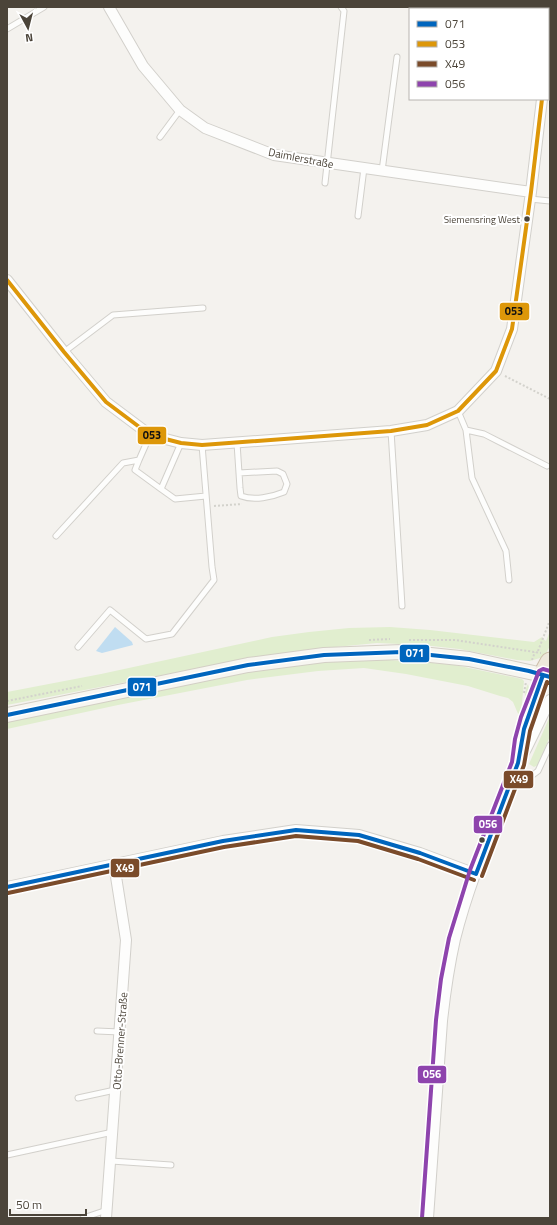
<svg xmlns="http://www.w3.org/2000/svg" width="557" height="1225" font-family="'Titillium Web',sans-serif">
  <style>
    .green { fill: #e1eecf }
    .water { fill: #c0ddf1 }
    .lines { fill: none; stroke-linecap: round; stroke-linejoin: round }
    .lane-casing { stroke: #d2d0cb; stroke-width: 7 }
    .street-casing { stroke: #d2d0cb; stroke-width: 12 }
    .secondary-casing { stroke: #d3cfc5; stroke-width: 16 }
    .highway-casing { stroke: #ccbfa9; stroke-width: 21 }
    .path { stroke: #d3d2cc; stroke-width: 2; stroke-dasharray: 2 2; stroke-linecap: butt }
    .lane { stroke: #fdfdfc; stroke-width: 5 }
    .street { stroke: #fdfdfc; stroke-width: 10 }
    .secondary { stroke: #f7f6f1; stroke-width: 14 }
    .highway { stroke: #ede8db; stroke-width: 19 }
    .bus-1-casing { stroke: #fff; stroke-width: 7 }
    .bus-2-casing { stroke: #fff; stroke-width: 7 }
    .bus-3-casing { stroke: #fff; stroke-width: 7 }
    .bus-4-casing { stroke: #fff; stroke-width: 7 }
    .bus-1 { stroke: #0065bd; stroke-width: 4 }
    .bus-2 { stroke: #dd9709; stroke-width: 4 }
    .bus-3 { stroke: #7a4b2a; stroke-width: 4 }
    .bus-4 { stroke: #8e44ad; stroke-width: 4 }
    .bus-dot { fill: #4b4439; stroke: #fff; stroke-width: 1.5 }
    .labels { text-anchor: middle; stroke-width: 4; stroke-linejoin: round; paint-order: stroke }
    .bus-label { font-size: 10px; fill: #4b4439; stroke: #fff; text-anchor: end }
    .street-label { font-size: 11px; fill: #4b4439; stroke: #fff }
    .line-badge { stroke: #fff; stroke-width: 1.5 }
    .badge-label { font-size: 11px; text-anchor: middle; font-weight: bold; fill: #fff }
    .pale-badge-label { font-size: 11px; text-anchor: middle; font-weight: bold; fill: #111 }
  </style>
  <rect width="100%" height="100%" fill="#f4f2ee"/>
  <path class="green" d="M390,627L430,630L534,642L542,637V638L546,641L550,631V646L546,653L540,658L530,661L517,660L459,649L423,645L377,643L304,650L240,660L7,705V692L101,674L272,637L309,632L349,628Z
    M365,659L410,661L455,665L522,679L524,681L521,714L519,716L513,702L508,698L500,696L468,686L406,674L364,668L318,671L247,680L118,705L7,729V719L245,672L335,660Z
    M528,684L530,692L526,708C525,701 524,690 528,684Z
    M550,716V736L538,765L534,767L529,764Z"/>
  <path class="water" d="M115,627L132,642L133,645L102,653L96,651Z"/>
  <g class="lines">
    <g class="lane-casing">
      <path id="lane" d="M7,29L44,7
        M548,91H550
        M160,137L180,110
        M382,171L397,57
        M325,183L344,11L341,7
        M530,199L550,201
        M358,216L364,168
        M64,352L113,315L203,308
        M458,411L466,430L472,478L506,551L509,580
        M466,430L484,434L547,466
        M391,431L402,606
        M237,443L240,488L241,496C254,501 272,497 284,492L287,484L283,474L277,471L239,473
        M139,460L135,470L161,489L181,443
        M161,489L175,499L206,496
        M56,536L123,463L139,460L150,435
        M78,647L110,610L146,639L172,634L214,580L212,567L202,445
        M513,774L530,777L538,771L550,745
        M97,1031L120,1032
        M78,1098L115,1090
        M7,1155L113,1132
        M111,1161L171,1165
        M83,1218L107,1210"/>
    </g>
    <g class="street-casing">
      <path id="street" d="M109,7L143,66L180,110L205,128L274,155L531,192
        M548,49L550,34
        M7,280L64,352L106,402L150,435L181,443L202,445L391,431L427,425L458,411L496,371L512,329L531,192L542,99
        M518,759C520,731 533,701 543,675
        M7,887L223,841L296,830L359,835L420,853L476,874
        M106,1218L126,940L114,864
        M428,1218L442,1021C445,993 449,966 455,939C470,879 496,821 518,763L526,749L550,700"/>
    </g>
    <g class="secondary-casing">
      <path id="secondary" d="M7,715L248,665L324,655L402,652L469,659L543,675"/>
    </g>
    <g class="highway-casing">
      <path id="highway" d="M543,675L550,662"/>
    </g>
    <path class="path" d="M505,376L550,399
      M214,506L242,504
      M369,640L390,639
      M409,640H455L541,653
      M538,651L550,620
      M532,660L535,652
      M524,693L526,682
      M7,701L82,686"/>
    <use href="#lane" class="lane"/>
    <use href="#street" class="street"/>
    <use href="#secondary" class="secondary"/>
    <use href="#highway" class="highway"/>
    <g class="bus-1-casing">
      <path id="bus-1" d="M7,715L248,665L324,655L402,652L469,659L529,671L550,677
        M476,874L518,763L524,729L543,675
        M7,887L223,841L296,830L359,835L420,853L476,874"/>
    </g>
    <g class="bus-2-casing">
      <path id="bus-2" d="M7,280L64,352L106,402L150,435L181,443L202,445L391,431L427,425L458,411L496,371L512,329L531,192L542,99"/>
    </g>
    <g class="bus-3-casing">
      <path id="bus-3" d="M482,876L524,765L530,731L547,682L548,683
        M8,893L224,847L296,836L358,841L418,859L474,880"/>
    </g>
    <g class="bus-4-casing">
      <path id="bus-4" d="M422,1218L436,1020L441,979L449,938L470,870L512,762L515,739L521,717L539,671L543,669L550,671"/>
    </g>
    <use href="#bus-1" class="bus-1"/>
    <use href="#bus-2" class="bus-2"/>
    <use href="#bus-3" class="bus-3"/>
    <use href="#bus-4" class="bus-4"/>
  </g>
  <g class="bus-dot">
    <circle cx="527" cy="219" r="3.5"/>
    <circle cx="482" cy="840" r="3.5"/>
  </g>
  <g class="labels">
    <g class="bus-label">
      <text x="520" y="223">Siemensring West</text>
    </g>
    <g class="street-label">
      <text transform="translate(301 158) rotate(11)" y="4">Daimlerstraße</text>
      <text transform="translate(120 1041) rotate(-86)" y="4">Otto-Brenner-Straße</text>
    </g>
  </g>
  <g class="line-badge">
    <rect x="499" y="302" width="31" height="19" rx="4" fill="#dd9709"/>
    <rect x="137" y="426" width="30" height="19" rx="4" fill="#dd9709"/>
    <rect x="399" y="644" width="31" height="19" rx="4" fill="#0065bd"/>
    <rect x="127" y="677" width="30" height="20" rx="4" fill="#0065bd"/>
    <rect x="503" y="770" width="31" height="19" rx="4" fill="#7a4b2a"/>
    <rect x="473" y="815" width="30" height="19" rx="4" fill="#8e44ad"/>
    <rect x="110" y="858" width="30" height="20" rx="4" fill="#7a4b2a"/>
    <rect x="417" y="1065" width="30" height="19" rx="4" fill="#8e44ad"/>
  </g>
  <g class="badge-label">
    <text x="415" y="657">071</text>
    <text x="142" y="691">071</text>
    <text x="519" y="783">X49</text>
    <text x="488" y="828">056</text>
    <text x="125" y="872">X49</text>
    <text x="432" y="1078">056</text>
  </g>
  <g class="pale-badge-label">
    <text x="514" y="315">053</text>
    <text x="152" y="439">053</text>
  </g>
  <rect width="557" height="1225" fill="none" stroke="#4b4439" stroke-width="16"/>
  <rect x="409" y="8" width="140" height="92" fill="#ffffff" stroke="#b7b4b0"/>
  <rect x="417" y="21" width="20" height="6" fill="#0065bd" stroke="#b7b4b0"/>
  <text x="445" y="28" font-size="12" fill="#4b4439">071</text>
  <rect x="417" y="41" width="20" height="6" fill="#dd9709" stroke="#b7b4b0"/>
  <text x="445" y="48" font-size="12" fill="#4b4439">053</text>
  <rect x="417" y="61" width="20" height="6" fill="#7a4b2a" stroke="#b7b4b0"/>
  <text x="445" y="68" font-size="12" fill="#4b4439">X49</text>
  <rect x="417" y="81" width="20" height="6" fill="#8e44ad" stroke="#b7b4b0"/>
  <text x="445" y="88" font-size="12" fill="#4b4439">056</text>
  <g transform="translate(28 28) rotate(173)" stroke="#ffffff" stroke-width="3" paint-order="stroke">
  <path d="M0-3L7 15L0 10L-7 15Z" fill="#4b4439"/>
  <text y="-6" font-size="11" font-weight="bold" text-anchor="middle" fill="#4b4439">N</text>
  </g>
  <path d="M10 1209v6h76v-6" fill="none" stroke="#4b4439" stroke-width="2"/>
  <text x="16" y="1209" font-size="12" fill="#4b4439" stroke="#ffffff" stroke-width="3" paint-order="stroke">50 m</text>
</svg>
